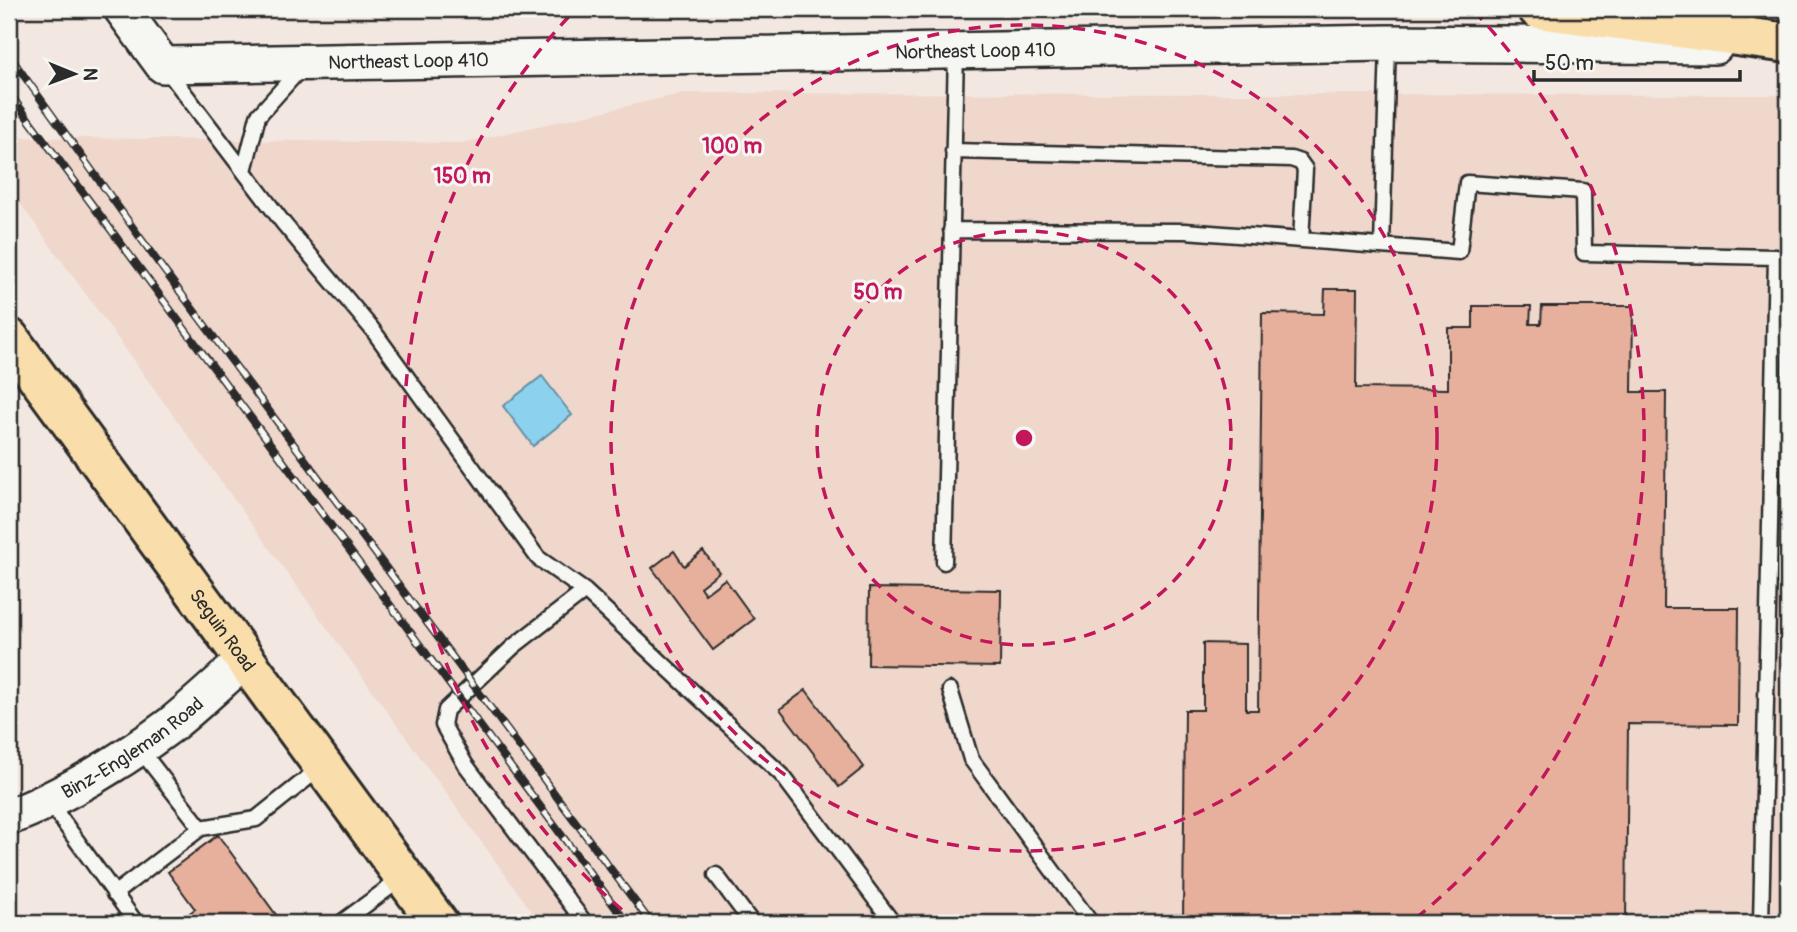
<svg xmlns="http://www.w3.org/2000/svg" width="1797" height="932" font-family="Pangolin,sans-serif">
  <style>
    .built { fill: #efd7cc }
    .water { fill: #8cd2ee; stroke: #658fa0; stroke-width: 2 }
    .building { fill: #e7b09c; stroke: #2b2b2b; stroke-width: 2 }
    .lines { fill: none; stroke-linecap: round; stroke-linejoin: round }
    .service-casing { stroke: #2b2b2b; stroke-width: 19 }
    .tertiary-casing { stroke: #2b2b2b; stroke-width: 40 }
    .primary-casing { stroke: #2b2b2b; stroke-width: 44 }
    .motorway-casing { stroke: #2b2b2b; stroke-width: 44 }
    .service { stroke: #f6f6f2; stroke-width: 14 }
    .tertiary { stroke: #f6f6f2; stroke-width: 35 }
    .primary { stroke: #f9deab; stroke-width: 38 }
    .motorway { stroke: #f9deab; stroke-width: 38 }
    .rail-casing { stroke: #2b2b2b; stroke-width: 8 }
    .rail { stroke: #f6f6f2; stroke-width: 5; stroke-dasharray: 16; stroke-linecap: butt }
    .ring { fill: none; stroke: #c2185b; stroke-width: 3.5; stroke-dasharray: 12 9 }
    .labels { text-anchor: middle; stroke-width: 6; stroke-linejoin: round; paint-order: stroke }
    .street-label { font-size: 19px; fill: #2b2b2b; stroke: #f6f6f2 }
    .centre { fill: #c2185b; stroke: #f6f6f2; stroke-width: 3.5 }
    .ring-label { font-size: 21px; text-anchor: middle; font-weight: bold; fill: #c2185b; stroke: #f6f6f2; stroke-width: 6; stroke-linejoin: round; paint-order: stroke }
  </style>
  <rect width="100%" height="100%" fill="#f3e8e1"/>
  <filter id="ink" filterUnits="userSpaceOnUse"><feTurbulence type="fractalNoise" baseFrequency=".0143" numOctaves="2"/><feDisplacementMap in="SourceGraphic" scale="14" xChannelSelector="R" yChannelSelector="G"/><feConvolveMatrix kernelMatrix="1 2 1 2 8 2 1 2 1" color-interpolation-filters="sRGB"/></filter>
  <g filter="url(#ink)">
    <path class="built" d="M685,93L1788,95V923H540L9,188V137L462,143Z"/>
    <path class="water" d="M542,376L572,415L533,446L503,406Z"/>
    <path class="building" d="M1325,289H1357L1356,388L1448,389V328H1473V306H1531L1530,324H1541L1542,306H1633L1632,392H1666L1664,608H1739L1738,725L1628,724L1626,923H1183L1185,710H1203V643L1246,644V710H1258L1262,313L1324,314Z
      M674,551L684,566L703,551L719,572L700,587L705,594L725,579L754,619L713,650L652,568Z
      M869,588L1001,590L1000,667L868,665Z
      M806,690L864,767L839,787L780,709Z
      M218,835L282,923H192L186,916L195,909L168,872Z"/>
    <g class="lines">
      <g class="service-casing">
        <path id="service" d="M166,69L284,224L372,329L538,558L585,591L782,775L893,923
          M953,151L1291,159L1300,162L1305,169L1301,240
          M244,171L258,116L301,68
          M951,230L1185,231L1459,252L1467,183L1583,191L1584,253L1776,257L1761,923
          M1382,246L1388,44
          M944,562L956,52
          M585,591L514,646L446,710L443,725L465,764L585,923
          M950,690L971,759L1091,923
          M139,748L201,828L256,819L320,768
          M49,802L136,923
          M716,875L752,923
          M114,894L201,828
          M341,923L402,878"/>
      </g>
      <g class="tertiary-casing">
        <g id="tertiary">
          <path id="s1" d="M122,9L163,65L1388,43L1715,46"/>
          <path id="s2" d="M9,817C62,798 127,758 172,724C197,704 221,681 245,660"/>
        </g>
      </g>
      <g class="primary-casing">
        <g id="primary">
          <path id="s3" d="M9,338L438,923"/>
        </g>
      </g>
      <g class="motorway-casing">
        <path id="motorway" d="M1538,9L1788,43"/>
      </g>
      <use href="#service" class="service"/>
      <use href="#tertiary" class="tertiary"/>
      <use href="#primary" class="primary"/>
      <use href="#motorway" class="motorway"/>
      <g class="rail-casing">
        <path id="rail" d="M9,55L157,261L651,923
          M9,93L627,923"/>
      </g>
      <use href="#rail" class="rail"/>
    </g>
  </g>
  <g class="ring">
    <circle cx="1024" cy="438" r="207"/>
    <circle cx="1024" cy="438" r="413"/>
    <path d="M638 923A620 620 0 0 1 574 11M1474 11A620 620 0 0 1 1410 923"/>
  </g>
  <g class="labels">
    <g class="street-label">
      <text dy="7" stroke="none"><textPath href="#s1" startOffset="882">Northeast Loop 410</textPath></text>
      <text dy="7" stroke="none"><textPath href="#s1" startOffset="315">Northeast Loop 410</textPath></text>
      <text dy="7" stroke="none"><textPath href="#s3" startOffset="362">Seguin Road</textPath></text>
      <text dy="7" stroke="none"><textPath href="#s2" startOffset="142">Binz-Engleman Road</textPath></text>
    </g>
  </g>
  <circle cx="1024" cy="438" r="10" class="centre"/>
  <g class="ring-label">
    <text x="732" y="153">100 m</text>
    <text x="462" y="183">150 m</text>
    <text x="878" y="299">50 m</text>
  </g>
  <rect width="1797" height="932" fill="none" stroke="#f6f6f2" stroke-width="35"/>
  <rect x="18" y="18" width="1762" height="897" fill="none" stroke="#2b2b2b" stroke-width="2.5" filter="url(#ink)"/>
  <g transform="translate(74 74) rotate(91)" stroke="#f6f6f2" stroke-width="5" paint-order="stroke">
  <path d="M0-5L12 26L0 18L-12 26Z" fill="#2b2b2b"/>
  <text y="-10" font-size="19" font-weight="bold" text-anchor="middle" fill="#2b2b2b">N</text>
  </g>
  <path d="M1534 70v10h206v-10" fill="none" stroke="#2b2b2b" stroke-width="3.5"/>
  <text x="1545" y="70" font-size="21" fill="#2b2b2b" stroke="#f6f6f2" stroke-width="5" paint-order="stroke">50 m</text>
</svg>
